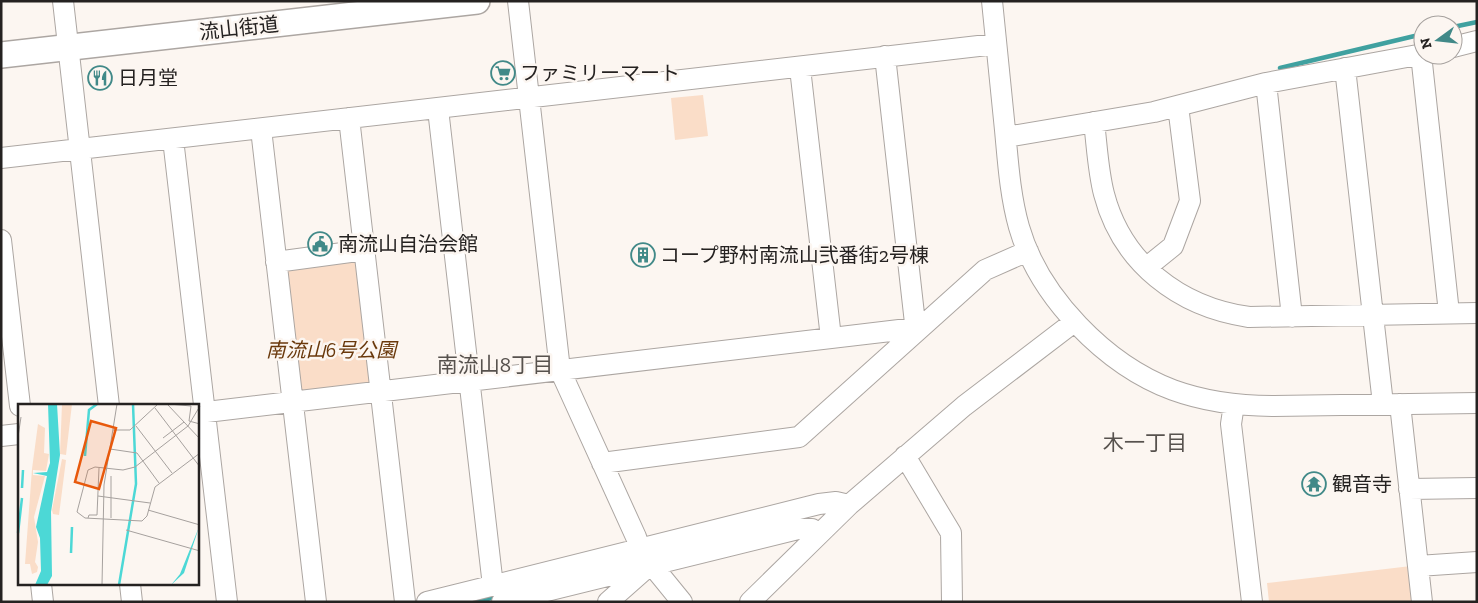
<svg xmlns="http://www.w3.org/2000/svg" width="1478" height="603" font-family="'Zilla Slab','Noto Sans JP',serif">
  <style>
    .park { fill: #faddc8 }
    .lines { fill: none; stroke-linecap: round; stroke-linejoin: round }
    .stream { stroke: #40a1a0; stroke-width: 4.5 }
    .minor-casing { stroke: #aca6a2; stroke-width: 22 }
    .major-casing { stroke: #aca6a2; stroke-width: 28 }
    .minor { stroke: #fff; stroke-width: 20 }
    .major { stroke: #fff; stroke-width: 25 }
    .labels { text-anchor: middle; stroke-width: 5; stroke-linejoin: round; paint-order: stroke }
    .street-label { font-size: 20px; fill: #252221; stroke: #fcf6f1 }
    .poi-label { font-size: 20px; fill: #252221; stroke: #fcf6f1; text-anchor: start }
    .park-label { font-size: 20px; font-style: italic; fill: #6a390c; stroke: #fcf6f1 }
    .neighbourhood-label { font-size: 21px; fill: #57524e; stroke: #fcf6f1 }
    .inset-river { fill: none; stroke: #4cd8d6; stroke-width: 2.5 }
    .inset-road { fill: none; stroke: #a6a19e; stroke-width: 1 }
    .view { fill: #e8590c; fill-opacity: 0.15; stroke: #e8590c; stroke-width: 2.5 }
    .inset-edge { fill: none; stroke: #252221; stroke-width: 2.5 }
  </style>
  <rect width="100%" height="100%" fill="#fcf6f1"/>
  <path class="park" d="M703,95L708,136L675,140L671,98Z
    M360,260L373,384L296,394L285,268Z
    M1411,566L1416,602H1269L1267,583Z"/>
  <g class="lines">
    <path class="stream" d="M1453,27L1477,22
      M1280,68L1423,34
      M476,602L499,596"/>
    <g class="minor-casing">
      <path id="minor" d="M63,1L109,406
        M518,1L560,370L636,537L646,565
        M992,1C996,44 1001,87 1005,130C1008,162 1010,195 1019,227C1039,297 1106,365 1173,390C1206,402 1239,406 1274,406L1477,403
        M1453,47L1477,41
        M1421,54L1449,313
        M885,56L916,332
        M800,68L831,338
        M1345,68L1383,404
        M1266,83L1292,317
        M438,109L493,586
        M349,118L405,602
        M1094,122C1097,146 1098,171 1104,194C1122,263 1179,307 1249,317L1477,313
        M261,129L316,602
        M1006,137L1154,112L1266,83L1423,54
        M173,139L227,602
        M1,158L996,44
        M1,240L20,406
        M276,262L365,250
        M1147,267L1173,246L1190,201L1178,106
        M1234,404L1231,424L1252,602
        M1400,404L1422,602
        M198,413L916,328
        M1,436L19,434
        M905,456L951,533L952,602
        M602,463L799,437L985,270L1028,251
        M1409,489L1477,488
        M1418,566L1477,562
        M41,584L43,602
        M130,584L132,602
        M427,602L819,504L836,502L849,505
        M502,602L798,529H812L817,535
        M608,602L651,564L682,602
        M750,602L849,505L964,406L1074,322"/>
    </g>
    <g class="major-casing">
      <path id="major" d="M1,55L477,1"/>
    </g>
    <use href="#minor" class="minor"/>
    <use href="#major" class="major"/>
  </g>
  <defs>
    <g id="supermarket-ring" transform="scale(1.25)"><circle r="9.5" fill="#fcf6f1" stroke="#418988" stroke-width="1.5"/><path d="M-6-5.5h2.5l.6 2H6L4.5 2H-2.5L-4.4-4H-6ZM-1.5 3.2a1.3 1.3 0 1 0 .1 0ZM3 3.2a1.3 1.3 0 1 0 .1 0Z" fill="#418988"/></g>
    <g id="restaurant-ring" transform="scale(1.25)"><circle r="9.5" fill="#fcf6f1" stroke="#418988" stroke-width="1.5"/><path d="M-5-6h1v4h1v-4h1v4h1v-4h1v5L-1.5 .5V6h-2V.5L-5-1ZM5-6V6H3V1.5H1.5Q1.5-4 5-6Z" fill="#418988"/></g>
    <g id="civic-ring" transform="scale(1.25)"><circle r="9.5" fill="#fcf6f1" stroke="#418988" stroke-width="1.5"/><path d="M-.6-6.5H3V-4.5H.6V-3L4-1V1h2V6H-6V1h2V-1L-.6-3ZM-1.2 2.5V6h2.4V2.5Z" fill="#418988"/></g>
    <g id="building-ring" transform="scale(1.25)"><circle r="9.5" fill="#fcf6f1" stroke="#418988" stroke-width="1.5"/><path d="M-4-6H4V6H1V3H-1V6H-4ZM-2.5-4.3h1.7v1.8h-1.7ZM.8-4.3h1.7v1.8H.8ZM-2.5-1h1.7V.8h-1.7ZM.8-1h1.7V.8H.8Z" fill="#418988"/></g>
    <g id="temple-ring" transform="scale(1.25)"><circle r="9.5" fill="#fcf6f1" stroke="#418988" stroke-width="1.5"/><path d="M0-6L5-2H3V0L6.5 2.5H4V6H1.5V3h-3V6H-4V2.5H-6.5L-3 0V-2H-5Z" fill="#418988"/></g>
  </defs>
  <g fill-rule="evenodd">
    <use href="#supermarket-ring" x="503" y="73"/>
    <use href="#restaurant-ring" x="100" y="78"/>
    <use href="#civic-ring" x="320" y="244"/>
    <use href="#building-ring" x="643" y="255"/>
    <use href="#temple-ring" x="1314" y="484"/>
  </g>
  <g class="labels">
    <g class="street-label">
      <text transform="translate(239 28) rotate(-6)" y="7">流山街道</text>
    </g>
    <g class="poi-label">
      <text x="520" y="80">ファミリーマート</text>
      <text x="118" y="85">日月堂</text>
      <text x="338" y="251">南流山自治会館</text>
      <text x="660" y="262">コープ野村南流山弐番街2号棟</text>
      <text x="1332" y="491">観音寺</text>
    </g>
    <g class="park-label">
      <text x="331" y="357">南流山6号公園</text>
    </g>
    <g class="neighbourhood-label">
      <text x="495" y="372">南流山8丁目</text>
      <text x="1145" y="450">木一丁目</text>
    </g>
  </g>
  <g transform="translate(18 404)">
    <rect width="181" height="181" fill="#fcf6f1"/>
    <path d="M44,0H54L48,51L42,50ZM20,20L27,24L26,49L31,50L28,67L15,66V71L27,72L16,113L20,138L17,158L20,163L19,168L14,170L12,160H7L14,65ZM44,55L48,56L41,111L35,110L34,106Z" fill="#faddc8"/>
    <path d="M30,0H39L42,51L33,108L34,172L29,181H17L23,167L22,134L18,123L29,72L15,69L29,68L32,59ZM181,123L166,169L153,181L162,170Z" fill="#4cd8d6"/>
    <path class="inset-river" d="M67,52L71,6L79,0M4,84L5,66M0,129L4,94M53,149L54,123M101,181L118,80L115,0"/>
    <path class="inset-road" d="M151,0L173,2L171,17L182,20M150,1L182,35M182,2L170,22L117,63L105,66L77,63L70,66L59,108L67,114L124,117L129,112L137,83L182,49M137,4L182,63M118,22L154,69M95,26H112L140,0M0,33L3,13M145,34L166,18M92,45L119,49L141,79M93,72V114M80,92L132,99M130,106L182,121M70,114L71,111H79L81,64M108,126L182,147M84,181L86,81L99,0"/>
    <path class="view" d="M73,17L98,24L81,85L57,78Z"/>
    <rect width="181" height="181" class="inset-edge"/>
  </g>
  <rect width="1478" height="603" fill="none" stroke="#252221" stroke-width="5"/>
  <g transform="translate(1438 40) rotate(255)"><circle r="24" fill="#fcf6f1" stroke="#a6a19e"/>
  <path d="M0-4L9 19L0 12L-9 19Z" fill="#418988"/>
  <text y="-8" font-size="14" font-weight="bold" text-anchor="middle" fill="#252221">N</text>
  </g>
</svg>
